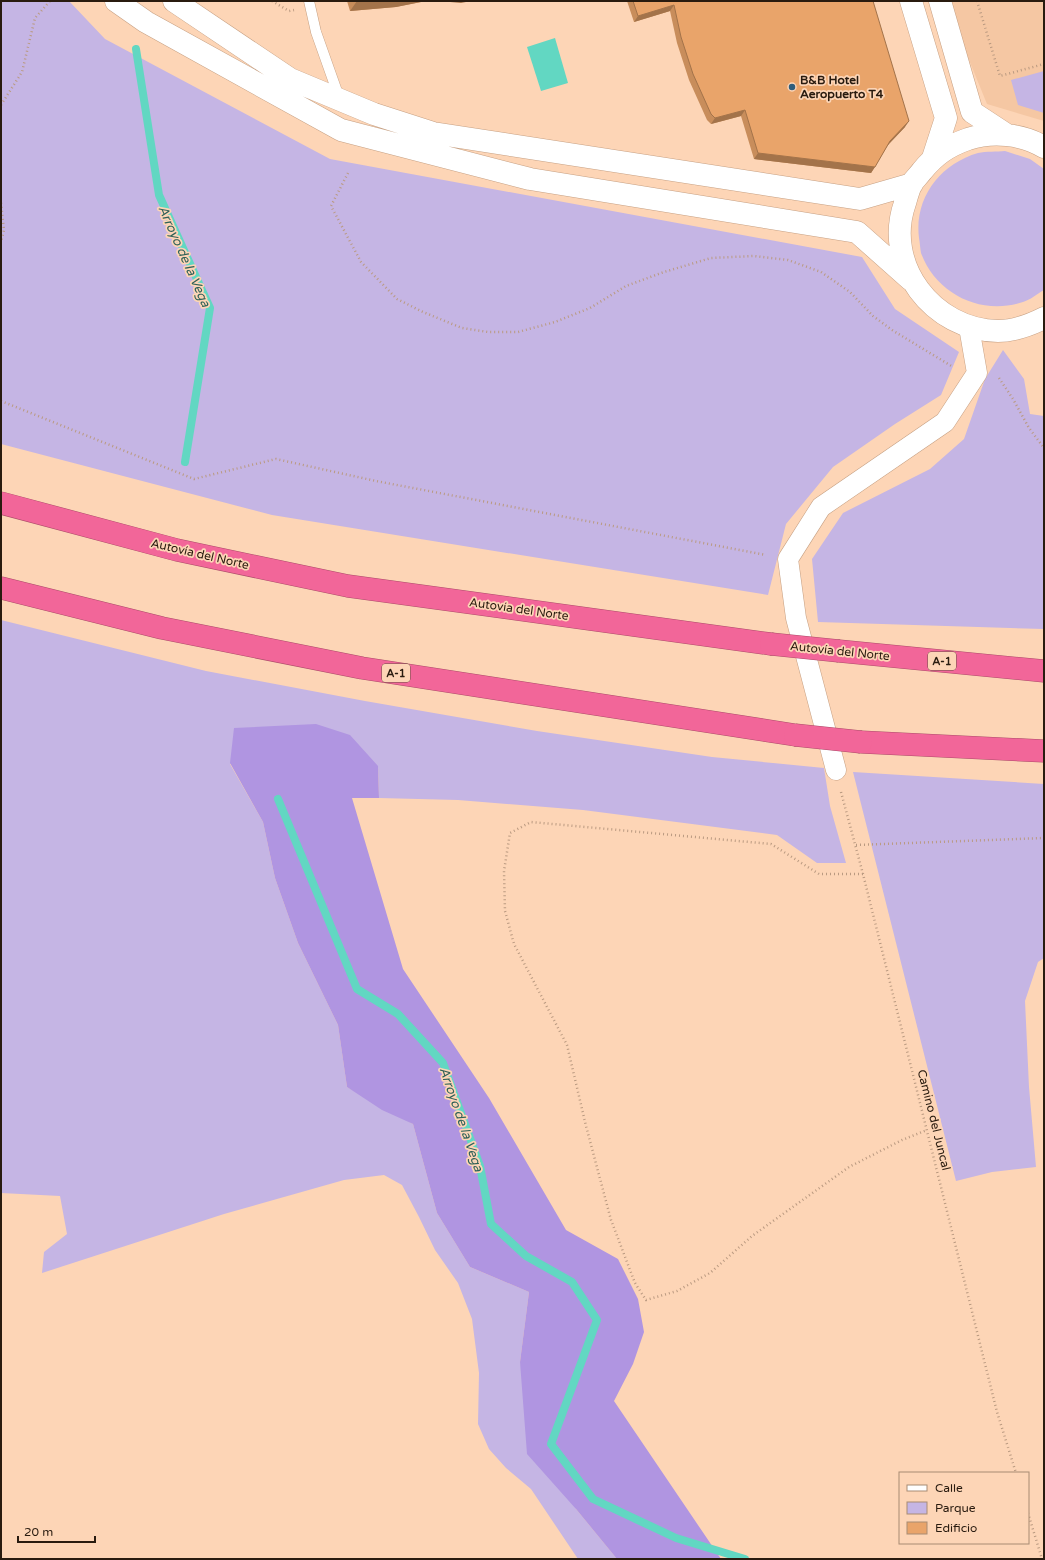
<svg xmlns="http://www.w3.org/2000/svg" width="1045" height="1560" font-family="'Varela Round',sans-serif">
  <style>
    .built { fill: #f5c7a3 }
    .green { fill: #c5b5e4 }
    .forest { fill: #b095e1 }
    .water { fill: #62d7c2 }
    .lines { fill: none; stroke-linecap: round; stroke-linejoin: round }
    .stream { stroke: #62d7c2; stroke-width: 8 }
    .lane-casing { stroke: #c6a083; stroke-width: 11 }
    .street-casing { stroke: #c6a083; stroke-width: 21 }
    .secondary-casing { stroke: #c6a083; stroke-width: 23 }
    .highway-casing { stroke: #ac4c69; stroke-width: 23 }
    .path { stroke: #ba9a81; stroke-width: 2.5; stroke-dasharray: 1 3; stroke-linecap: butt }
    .lane { stroke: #fff; stroke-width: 10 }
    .street { stroke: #fff; stroke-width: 20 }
    .secondary { stroke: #fff; stroke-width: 22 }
    .highway { stroke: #f26699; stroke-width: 22 }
    .highway-bridge-casing { stroke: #ac4c69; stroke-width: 23; stroke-linecap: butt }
    .highway-bridge { stroke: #f26699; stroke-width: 22 }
    .wall { fill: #c88d5b }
    .shaded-wall { fill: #a3734a }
    .building { fill: #e9a46a; stroke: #a3734a }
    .poi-dot { fill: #2e5d7c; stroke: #fdd5b6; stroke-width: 1.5 }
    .labels { text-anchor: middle; stroke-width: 3.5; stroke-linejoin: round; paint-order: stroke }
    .shield { fill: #fdd5b6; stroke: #695341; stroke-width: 1 }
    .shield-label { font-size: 11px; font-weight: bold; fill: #291b0f }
    .poi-label { font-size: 12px; font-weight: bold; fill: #291b0f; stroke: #fdd5b6; text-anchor: start }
    .street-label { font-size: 12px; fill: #291b0f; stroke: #fdd5b6 }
    .water-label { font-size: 13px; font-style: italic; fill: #2f6158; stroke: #fdd5b6 }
  </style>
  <rect width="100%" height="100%" fill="#fdd5b6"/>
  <path class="built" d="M945,1H1044V121L987,104Z"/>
  <path class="green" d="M1,1H69L105,39L330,159L862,257L895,309L959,352L941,395L895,424L833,467L786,524L768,595L272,515L1,444Z
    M1044,71V113L1018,105L1011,80Z
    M1005,151L1030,159L1044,169V290C1037,294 1030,300 1023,302C981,316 936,294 921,253C920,248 920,243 919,238C914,198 940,164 978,153C986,151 997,152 1005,151Z
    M1003,350L1024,379L1030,414L1044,416V629L818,622L812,559L843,513L930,469L964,439L985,379Z
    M1,620L206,671L365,701L537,731L712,757L824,768L830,806L846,863H817L777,835L583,810L458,800L379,798L378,766L230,764L263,822L275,878L298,943L338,1025L347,1087L413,1124L437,1213L470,1267L529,1292L520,1362L576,1509L617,1559H578L531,1489L506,1468L489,1449L478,1424L479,1373L472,1319L458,1283L435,1250L419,1217L402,1185L384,1175L344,1180L224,1214L42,1273L44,1252L67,1234L60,1196L1,1193Z
    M853,772L1044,784V958L1038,962L1025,1001L1029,1087L1036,1167L992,1172L956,1181Z"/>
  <path class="forest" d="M316,724L350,735L378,766L379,798H352L403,969L489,1098L566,1230L618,1259L638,1299L644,1332L633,1364L614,1401L721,1559H617L576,1509L527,1454L520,1362L529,1292L470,1267L437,1213L413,1124L382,1110L347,1087L338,1025L298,943L275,878L263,822L230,763L234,728Z"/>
  <path class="water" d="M555,38L568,83L541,91L527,47Z"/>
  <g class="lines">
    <path class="stream" d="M136,49L159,195L210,308L185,462
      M278,799L357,989L398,1014L443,1063L480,1166L491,1224L526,1256L572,1282L597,1320L551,1444L593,1499L676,1538L745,1559"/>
    <g class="lane-casing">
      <path id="lane" d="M309,1L316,32L339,97"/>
    </g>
    <g class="street-casing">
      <path id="street" d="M836,770L796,618L788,559L821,507L945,422L977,373L969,327"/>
    </g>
    <g class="secondary-casing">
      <path id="secondary" d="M116,1L146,22L341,130L530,179L857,232L911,280
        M174,1L290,79L374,114L433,133L860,199L912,184
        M911,1L946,118L933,158
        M940,1L972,112L1007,135
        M1044,147C1022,134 993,131 968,139C948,146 935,155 922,171C919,175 915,179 912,183C909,188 907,196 905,203C883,265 933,330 998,331C1014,331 1030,325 1044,318"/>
    </g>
    <g class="highway-casing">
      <path id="highway" d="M1,503L177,550L348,586L771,644
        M1,588L162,628L362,668L795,735
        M839,651L1044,671
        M861,742L1044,751"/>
    </g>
    <path class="path" d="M272,1L289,11L294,10
      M977,1L1000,76L1044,64
      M1,105L22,72L35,18L50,1
      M348,173L331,206L361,262L397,299L423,312L462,328L488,332H518L555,322L590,308L626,286L664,272L711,258L754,256L788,260L821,272L850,292L873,316L892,330L953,367
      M1,203L4,230L1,242
      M999,378L1013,399L1029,428L1044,448
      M1,401L194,479L276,459L376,481L766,555
      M841,792L863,874L997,1412L1016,1473
      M856,845L1044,838
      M863,874H819L771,844L531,822L510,833L504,871L505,911L514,944L567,1045L586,1126L611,1220L635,1283L646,1300L677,1291L710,1273L752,1236L849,1167L902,1140L927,1130
      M1028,1513L1042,1559"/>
    <use href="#lane" class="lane"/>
    <use href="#street" class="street"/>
    <use href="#secondary" class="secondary"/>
    <use href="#highway" class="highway"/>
    <g class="highway-bridge-casing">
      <path id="highway-bridge" d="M771,644L839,651
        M795,735L861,742"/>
    </g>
    <use href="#highway-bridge" class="highway-bridge"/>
  </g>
  <path class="wall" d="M347,1H426L396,7L350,11Z
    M627,1H873L905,127L888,145L871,173L754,159L741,116L711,124L707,120L689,80L677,43L670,11L634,22Z"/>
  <path class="shaded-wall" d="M357,1H426L396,7L350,11Z
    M446,1H471L461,3L450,2Z
    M674,5L670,11L634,22L638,16Z
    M745,110L741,116L711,124L715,118Z
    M909,121L905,127L886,147L890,141Z
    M758,153L875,167L871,173L754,159Z"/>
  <path class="building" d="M633,1H873L909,121L890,141L875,167L758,153L745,110L715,118L711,114L693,74L681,37L674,5L638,16Z"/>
  <circle class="poi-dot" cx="792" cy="87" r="4"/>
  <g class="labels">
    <g class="shield">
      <rect x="928" y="652" width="28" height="18" rx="3"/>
      <rect x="382" y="664" width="28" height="18" rx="3"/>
    </g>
    <g class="shield-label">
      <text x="942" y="665">A-1</text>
      <text x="396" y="677">A-1</text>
    </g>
    <g class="poi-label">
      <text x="800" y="84">B&amp;B Hotel<tspan x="800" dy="14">Aeropuerto T4</tspan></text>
    </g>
    <g class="street-label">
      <text transform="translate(200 554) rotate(13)" y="4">Autovía del Norte</text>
      <text transform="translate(519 609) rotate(8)" y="4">Autovía del Norte</text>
      <text transform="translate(840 651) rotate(6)" y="4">Autovía del Norte</text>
      <text transform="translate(934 1120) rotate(76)" y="4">Camino del Juncal</text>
    </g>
    <g class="water-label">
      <text transform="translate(185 256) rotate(66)" y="5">Arroyo de la Vega</text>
      <text transform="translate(462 1119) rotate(71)" y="5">Arroyo de la Vega</text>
    </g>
  </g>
  <rect width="1045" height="1560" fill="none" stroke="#291b0f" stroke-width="4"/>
  <rect x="899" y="1472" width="130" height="72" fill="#fdd5b6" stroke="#a88b73"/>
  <rect x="907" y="1485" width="20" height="6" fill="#ffffff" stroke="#a88b73"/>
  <text x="935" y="1492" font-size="12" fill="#291b0f">Calle</text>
  <rect x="907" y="1502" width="20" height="12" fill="#c5b5e4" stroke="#a88b73"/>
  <text x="935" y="1512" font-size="12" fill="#291b0f">Parque</text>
  <rect x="907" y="1522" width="20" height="12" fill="#e9a46a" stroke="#a88b73"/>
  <text x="935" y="1532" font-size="12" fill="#291b0f">Edificio</text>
  <path d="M18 1536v6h77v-6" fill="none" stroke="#291b0f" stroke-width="2"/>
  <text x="24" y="1536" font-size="12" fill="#291b0f" stroke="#fdd5b6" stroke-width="3" paint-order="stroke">20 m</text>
</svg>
